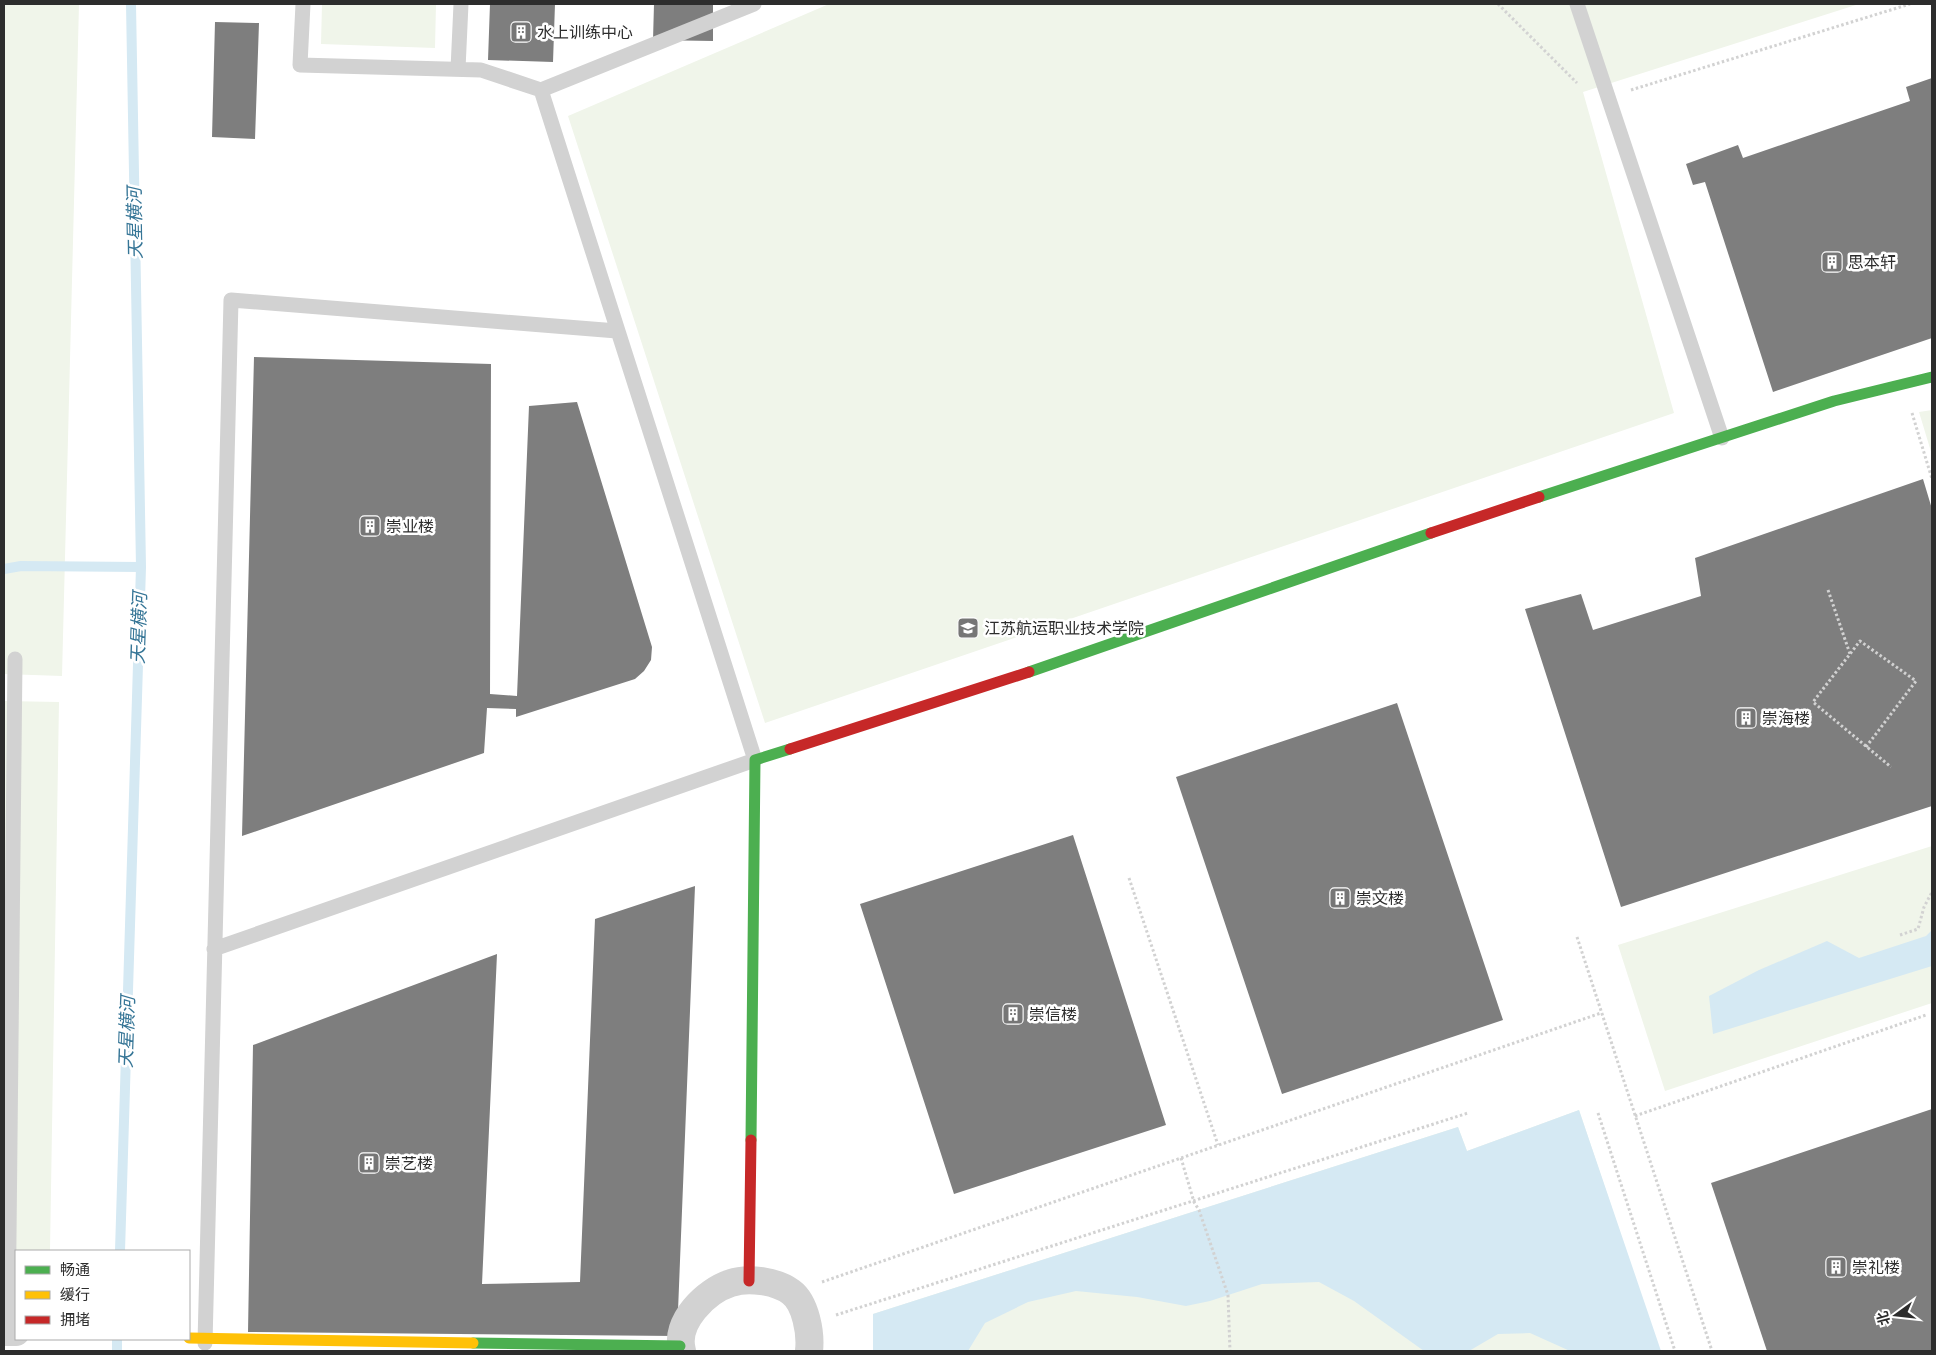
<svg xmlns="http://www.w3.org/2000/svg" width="1936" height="1355" font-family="Quicksand,'Noto Sans SC',sans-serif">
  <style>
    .green { fill: #f0f5ea }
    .water { fill: #d5e9f3 }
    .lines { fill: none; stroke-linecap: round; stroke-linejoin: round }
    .stream { stroke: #d5e9f3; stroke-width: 10 }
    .building { fill: #7e7e7e }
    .path { stroke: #d2d2d2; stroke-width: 3; stroke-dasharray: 2.5 2.5; stroke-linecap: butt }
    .lane { stroke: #d2d2d2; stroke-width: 15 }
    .street { stroke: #d2d2d2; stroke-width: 28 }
    .fast { stroke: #4caf50; stroke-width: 11 }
    .slow { stroke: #ffc107; stroke-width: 11 }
    .jam { stroke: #c62828; stroke-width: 11 }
    .labels { text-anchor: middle; stroke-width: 5; stroke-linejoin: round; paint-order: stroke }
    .poi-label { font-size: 16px; fill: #2d2d2d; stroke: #fff; text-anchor: start }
    .water-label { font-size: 18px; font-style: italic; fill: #357596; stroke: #fff }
  </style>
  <rect width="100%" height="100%" fill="#fff"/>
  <path class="green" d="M4,4H79L62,676L4,674Z
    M322,4H436L435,48L321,44Z
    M829,4H1859L1583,92L1674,413L765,723L568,116Z
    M1932,410V455L1919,412Z
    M4,701L59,702L50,1251H16V1274H4Z
    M1932,846V1003L1665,1091L1618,945Z
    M1579,1110L1660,1351H873V1314L1458,1127L1467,1151Z"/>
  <path class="water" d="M1932,930V966L1713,1034L1709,996L1759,970L1827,941L1859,958L1926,936Z
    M1579,1110L1661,1351H1570L1530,1333L1498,1334L1469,1351H1424L1354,1301L1319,1282L1262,1284L1210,1301L1186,1306L1137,1297L1076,1291L1028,1302L985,1323L968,1351H873V1314L1458,1127L1467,1151Z"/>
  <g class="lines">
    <path class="stream" d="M4,569L21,566L141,567
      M120,1251L141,567L131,4
      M117,1351V1339"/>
  </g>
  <path class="building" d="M490,4H555L553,62L488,60Z
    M654,4H713V41L653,40Z
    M215,22L259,23L255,139L212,137Z
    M1932,78V338L1773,392L1705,182L1693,185L1686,164L1738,145L1743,158L1910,101L1906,87Z
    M254,357L491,364L490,694L517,696L529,406L577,402L652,647L651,660L644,671L635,679L516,717V709L487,708L484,753L242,836Z
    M1923,479L1932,509V806L1621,907L1525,609L1581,594L1593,630L1701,596L1695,558Z
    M1397,703L1503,1020L1282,1094L1176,777Z
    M1073,835L1166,1125L954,1194L860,904Z
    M695,886L677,1336L248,1332L253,1045L497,954L482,1284L580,1282L595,919Z
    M1932,1109V1351H1767L1711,1183Z"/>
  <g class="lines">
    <path class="path" d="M1498,4L1577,83
      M1631,90L1910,4
      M1912,413L1932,479
      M1828,590L1850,654
      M1866,747L1916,681L1860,641L1813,702L1891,767
      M1129,878L1218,1145
      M1900,935L1918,929L1924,907L1932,892
      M1577,937L1712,1351
      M1598,1113L1675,1351
      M1635,1116L1926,1015
      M1181,1158L1194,1202L1199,1210L1228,1295L1230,1351
      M822,1282L1601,1013
      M836,1315L1468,1113"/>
    <path class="lane" d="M303,4L300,65L481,70L541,90
      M1577,4L1722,438
      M458,69L461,4
      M214,949L755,760L541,90L754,4
      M8,1332L15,659
      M205,1343L231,300L617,331"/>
    <path class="street" d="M4,1332H16
      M682,1351C674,1322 706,1291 731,1283C748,1277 776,1281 791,1292C806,1303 811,1334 809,1351"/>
    <path class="fast" d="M1539,497L1834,401L1932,377
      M1029,672L1431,533
      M751,1140L755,760L790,749
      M473,1343L680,1346"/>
    <path class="slow" d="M189,1338L473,1343"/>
    <path class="jam" d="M1431,533L1539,497
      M790,749L1029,672
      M749,1281L751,1140"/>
  </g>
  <defs>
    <g id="building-square" transform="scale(1.125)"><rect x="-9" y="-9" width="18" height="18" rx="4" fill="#767676" stroke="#fff"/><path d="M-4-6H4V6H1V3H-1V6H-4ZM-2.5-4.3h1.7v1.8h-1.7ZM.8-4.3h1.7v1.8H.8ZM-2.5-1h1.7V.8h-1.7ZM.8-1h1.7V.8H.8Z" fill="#fff"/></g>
    <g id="university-square" transform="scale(1.125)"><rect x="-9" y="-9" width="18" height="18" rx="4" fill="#767676" stroke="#fff"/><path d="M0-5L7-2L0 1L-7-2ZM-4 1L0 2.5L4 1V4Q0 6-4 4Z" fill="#fff"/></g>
  </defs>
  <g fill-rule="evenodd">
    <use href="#building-square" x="521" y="32"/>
    <use href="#building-square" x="1832" y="262"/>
    <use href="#building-square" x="370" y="526"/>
    <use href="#university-square" x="968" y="628"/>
    <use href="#building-square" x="1746" y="718"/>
    <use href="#building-square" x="1340" y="898"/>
    <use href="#building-square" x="1013" y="1014"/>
    <use href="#building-square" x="369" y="1163"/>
    <use href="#building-square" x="1836" y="1267"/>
  </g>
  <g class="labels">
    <g class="poi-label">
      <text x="537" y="38">水上训练中心</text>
      <text x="1848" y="268">思本轩</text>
      <text x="386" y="532">崇业楼</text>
      <text x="984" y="634">江苏航运职业技术学院</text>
      <text x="1762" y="724">崇海楼</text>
      <text x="1356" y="904">崇文楼</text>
      <text x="1029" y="1020">崇信楼</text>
      <text x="385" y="1169">崇艺楼</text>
      <text x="1852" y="1273">崇礼楼</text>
    </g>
    <g class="water-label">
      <text transform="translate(135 223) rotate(-91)" y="6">天星横河</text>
      <text transform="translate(139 628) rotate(-88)" y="6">天星横河</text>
      <text transform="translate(127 1032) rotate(-88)" y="6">天星横河</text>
    </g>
  </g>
  <rect width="1936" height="1355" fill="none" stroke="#2d2d2d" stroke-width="10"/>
  <rect x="15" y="1250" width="175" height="90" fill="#ffffff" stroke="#ababab"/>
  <rect x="25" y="1266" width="25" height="8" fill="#4caf50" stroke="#ababab"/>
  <text x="60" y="1275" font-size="15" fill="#2d2d2d">畅通</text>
  <rect x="25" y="1291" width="25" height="8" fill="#ffc107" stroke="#ababab"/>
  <text x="60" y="1300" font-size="15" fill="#2d2d2d">缓行</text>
  <rect x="25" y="1316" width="25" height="8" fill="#c62828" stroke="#ababab"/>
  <text x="60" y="1325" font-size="15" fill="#2d2d2d">拥堵</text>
  <g transform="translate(1896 1315) rotate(255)" stroke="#ffffff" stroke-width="4" paint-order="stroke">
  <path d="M0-4L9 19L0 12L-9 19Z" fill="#2d2d2d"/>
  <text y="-8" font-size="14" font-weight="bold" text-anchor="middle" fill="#2d2d2d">北</text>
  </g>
</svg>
